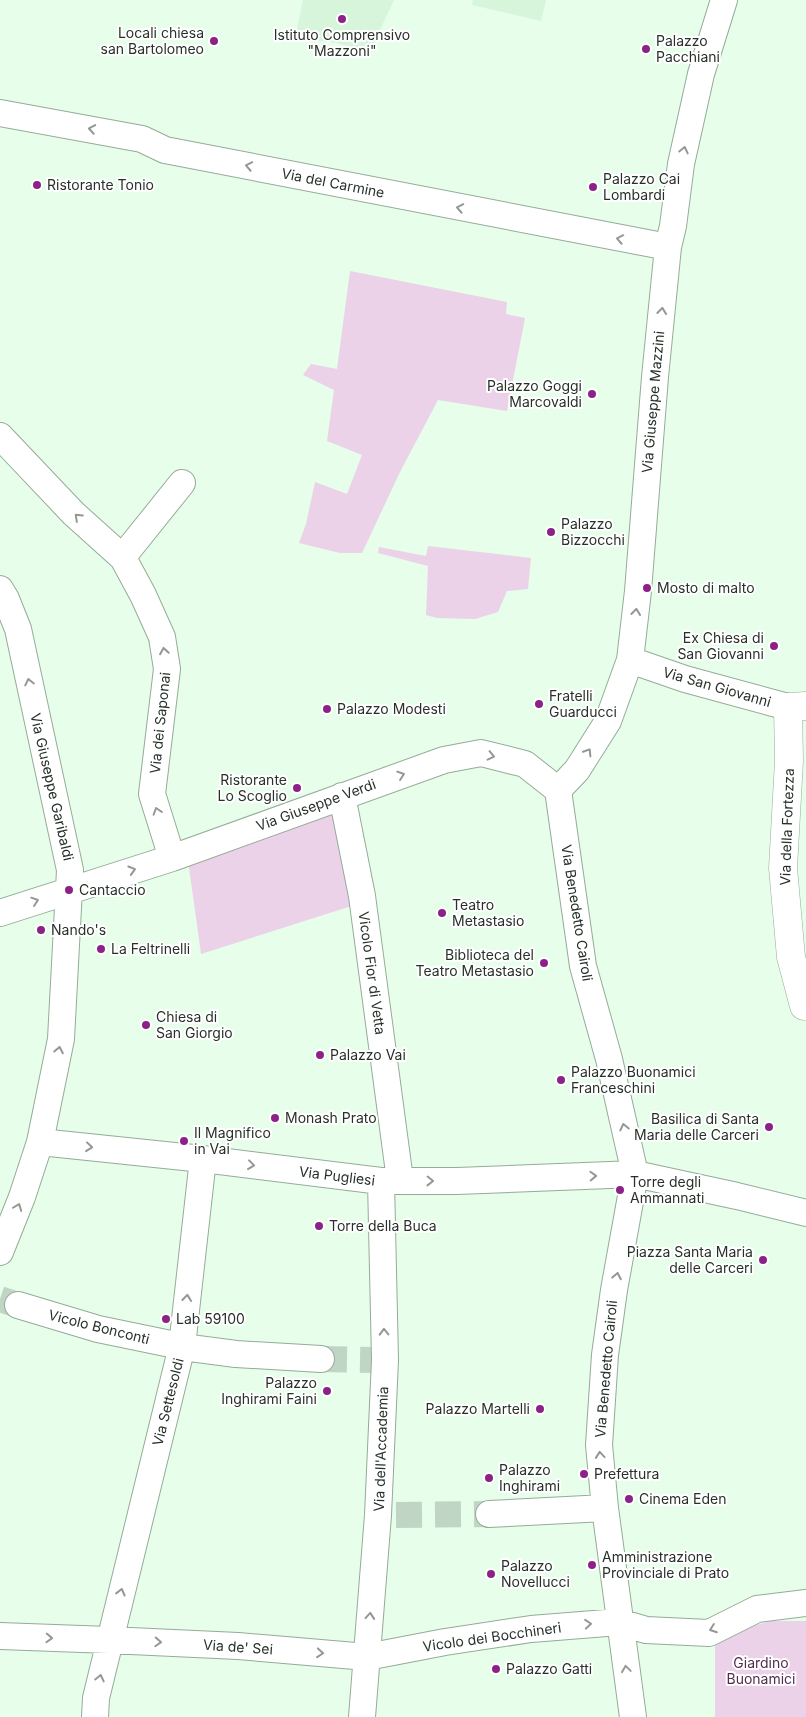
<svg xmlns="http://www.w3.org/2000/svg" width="806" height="1717" font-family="Inter,sans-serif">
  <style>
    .built { fill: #d6f5db }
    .green { fill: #ebd2e8 }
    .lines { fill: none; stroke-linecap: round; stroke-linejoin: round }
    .pedestrian-tunnel { stroke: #c0d5c3; stroke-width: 26; stroke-dasharray: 26 13; stroke-linecap: butt }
    .pedestrian-casing { stroke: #95ab98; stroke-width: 28 }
    .minor-casing { stroke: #95ab98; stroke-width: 29 }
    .pedestrian { stroke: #fff; stroke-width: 26 }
    .minor { stroke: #fff; stroke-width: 28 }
    .oneway { stroke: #949894 }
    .poi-dot { fill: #8c2287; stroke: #fff; stroke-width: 2 }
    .labels { text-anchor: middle; stroke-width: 4; stroke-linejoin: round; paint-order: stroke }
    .poi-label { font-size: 14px; fill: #283129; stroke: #fff; text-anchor: start }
    .street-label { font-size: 14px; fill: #283129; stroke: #fff }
    .park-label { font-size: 14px; fill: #532e50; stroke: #fff }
  </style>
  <rect width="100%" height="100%" fill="#e6feea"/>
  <path class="built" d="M303,0H394L369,53L338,43L295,38Z
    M473,0H546L541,21L472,5Z"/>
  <path class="green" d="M350,271L507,302L506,314L525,318L507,411L438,400L400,472L362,553H340L299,543L306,524L315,482L347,494L362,455L327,441L334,390L303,375L311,364L337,369Z
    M428,546L531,558L528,589L507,591L498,612L475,619L437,618L426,615L428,566L378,553L379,547L426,556Z
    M344,808L358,904L201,954L188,860Z
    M770,1621H806V1717H715V1646L739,1630Z"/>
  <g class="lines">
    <path class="pedestrian-tunnel" d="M0,1299L18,1305
      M321,1359L374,1360
      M396,1515L489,1514"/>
    <g class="pedestrian-casing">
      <path id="pedestrian" d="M0,113L142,139L165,150L668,247
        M0,436L73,513L123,558L143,595L162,637L167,669L152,794L172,858
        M123,558L129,549L182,483
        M0,589L6,599L18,629L70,870L61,1039L40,1142L22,1197L0,1252
        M630,660L685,679L788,707
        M558,790L583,966L609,1059L635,1174L614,1290L605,1355L599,1445L605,1508L633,1717
        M558,790L577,770L608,721L630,660L638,591L655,377L668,247L673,226L681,164L701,74L724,0
        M342,796L362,896L400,1180
        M0,913L172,858L444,760L481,753L525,764L558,790
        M40,1142L203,1159L381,1181H457L635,1174L737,1196L806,1213
        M18,1305L98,1329L190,1348L236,1354L321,1359
        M489,1514L605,1508
        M0,1636L109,1640L238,1646L367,1657L445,1642L531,1629L619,1622L646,1630L709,1633L757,1609L806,1603
        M95,1717L96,1698L182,1346L203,1159
        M362,1717L378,1515L385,1360L381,1181"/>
    </g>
    <g class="minor-casing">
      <path id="minor" d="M804,1006L791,957L783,868L789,761L788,707L806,706"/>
    </g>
    <use href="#pedestrian" class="pedestrian"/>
    <use href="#minor" class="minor"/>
  </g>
  <defs><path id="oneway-chevron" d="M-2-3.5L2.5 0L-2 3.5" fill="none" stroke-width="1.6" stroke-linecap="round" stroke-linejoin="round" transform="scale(1.25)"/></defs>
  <g class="oneway">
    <use href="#oneway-chevron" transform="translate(92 129) rotate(-170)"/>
    <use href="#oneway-chevron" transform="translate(684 150) rotate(-77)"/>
    <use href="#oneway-chevron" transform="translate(249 166) rotate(-169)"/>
    <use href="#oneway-chevron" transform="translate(460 208) rotate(-169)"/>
    <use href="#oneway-chevron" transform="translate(620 239) rotate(-169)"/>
    <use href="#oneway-chevron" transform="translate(662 311) rotate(-84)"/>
    <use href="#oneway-chevron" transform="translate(78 517) rotate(-137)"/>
    <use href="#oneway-chevron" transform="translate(636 612) rotate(-84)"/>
    <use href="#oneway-chevron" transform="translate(164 651) rotate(-99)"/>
    <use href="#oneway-chevron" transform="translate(29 682) rotate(-102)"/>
    <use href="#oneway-chevron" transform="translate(588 752) rotate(-58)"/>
    <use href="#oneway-chevron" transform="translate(491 756) rotate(13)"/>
    <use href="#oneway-chevron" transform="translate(401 775) rotate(-19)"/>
    <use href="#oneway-chevron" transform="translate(157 811) rotate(-108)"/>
    <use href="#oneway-chevron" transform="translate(132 870) rotate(-17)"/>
    <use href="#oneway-chevron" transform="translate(35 901) rotate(-19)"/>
    <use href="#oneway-chevron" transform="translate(59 1050) rotate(-79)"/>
    <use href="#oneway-chevron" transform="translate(624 1127) rotate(-103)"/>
    <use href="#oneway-chevron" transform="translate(89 1147) rotate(6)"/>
    <use href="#oneway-chevron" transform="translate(251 1165) rotate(7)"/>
    <use href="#oneway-chevron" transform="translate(593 1176) rotate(-2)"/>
    <use href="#oneway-chevron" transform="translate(430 1181) rotate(1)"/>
    <use href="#oneway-chevron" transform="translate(18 1207) rotate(-69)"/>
    <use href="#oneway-chevron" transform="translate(617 1276) rotate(-79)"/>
    <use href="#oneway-chevron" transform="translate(187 1298) rotate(-84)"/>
    <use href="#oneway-chevron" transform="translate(384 1332) rotate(-91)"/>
    <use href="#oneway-chevron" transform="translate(600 1455) rotate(-95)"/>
    <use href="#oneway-chevron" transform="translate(121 1592) rotate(-76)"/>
    <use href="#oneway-chevron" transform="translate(370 1616) rotate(-85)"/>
    <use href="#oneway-chevron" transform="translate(588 1624) rotate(-5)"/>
    <use href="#oneway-chevron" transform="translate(713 1629) rotate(160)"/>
    <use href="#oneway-chevron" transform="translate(49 1638) rotate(2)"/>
    <use href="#oneway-chevron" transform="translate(158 1642) rotate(3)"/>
    <use href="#oneway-chevron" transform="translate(320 1653) rotate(5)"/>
    <use href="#oneway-chevron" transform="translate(626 1669) rotate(-98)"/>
    <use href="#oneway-chevron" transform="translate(100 1678) rotate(-77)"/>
  </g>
  <g class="poi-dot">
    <circle cx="342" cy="19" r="5"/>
    <circle cx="214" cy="41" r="5"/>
    <circle cx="646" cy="49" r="5"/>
    <circle cx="37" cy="185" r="5"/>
    <circle cx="593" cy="187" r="5"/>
    <circle cx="592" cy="394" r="5"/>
    <circle cx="551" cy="532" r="5"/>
    <circle cx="647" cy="588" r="5"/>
    <circle cx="774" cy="646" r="5"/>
    <circle cx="539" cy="704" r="5"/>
    <circle cx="327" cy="709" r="5"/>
    <circle cx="297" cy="788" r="5"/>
    <circle cx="69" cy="890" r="5"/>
    <circle cx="442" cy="913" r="5"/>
    <circle cx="41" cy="930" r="5"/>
    <circle cx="101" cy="949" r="5"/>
    <circle cx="544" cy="963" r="5"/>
    <circle cx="146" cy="1025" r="5"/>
    <circle cx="320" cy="1055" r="5"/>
    <circle cx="561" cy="1080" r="5"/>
    <circle cx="275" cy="1118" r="5"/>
    <circle cx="769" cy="1127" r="5"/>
    <circle cx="184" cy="1141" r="5"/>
    <circle cx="620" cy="1190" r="5"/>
    <circle cx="319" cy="1226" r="5"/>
    <circle cx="763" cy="1260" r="5"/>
    <circle cx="166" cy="1319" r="5"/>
    <circle cx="327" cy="1391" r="5"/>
    <circle cx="540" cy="1409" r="5"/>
    <circle cx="584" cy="1474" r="5"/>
    <circle cx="489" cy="1478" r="5"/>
    <circle cx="629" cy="1499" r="5"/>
    <circle cx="592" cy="1565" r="5"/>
    <circle cx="491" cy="1574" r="5"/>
    <circle cx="496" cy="1669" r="5"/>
  </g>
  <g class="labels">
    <g class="poi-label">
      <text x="204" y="38" text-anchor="end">Locali chiesa<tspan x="204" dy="16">san Bartolomeo</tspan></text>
      <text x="342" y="40" text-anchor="middle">Istituto Comprensivo<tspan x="342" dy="16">"Mazzoni"</tspan></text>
      <text x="656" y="46">Palazzo<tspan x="656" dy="16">Pacchiani</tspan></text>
      <text x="603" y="184">Palazzo Cai<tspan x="603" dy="16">Lombardi</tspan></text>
      <text x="47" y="190">Ristorante Tonio</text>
      <text x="582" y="391" text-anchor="end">Palazzo Goggi<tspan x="582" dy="16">Marcovaldi</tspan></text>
      <text x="561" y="529">Palazzo<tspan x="561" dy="16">Bizzocchi</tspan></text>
      <text x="657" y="593">Mosto di malto</text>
      <text x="764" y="643" text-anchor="end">Ex Chiesa di<tspan x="764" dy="16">San Giovanni</tspan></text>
      <text x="549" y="701">Fratelli<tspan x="549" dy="16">Guarducci</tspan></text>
      <text x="337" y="714">Palazzo Modesti</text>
      <text x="287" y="785" text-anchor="end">Ristorante<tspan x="287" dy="16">Lo Scoglio</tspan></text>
      <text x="79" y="895">Cantaccio</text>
      <text x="452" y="910">Teatro<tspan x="452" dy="16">Metastasio</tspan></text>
      <text x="51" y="935">Nando's</text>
      <text x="111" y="954">La Feltrinelli</text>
      <text x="534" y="960" text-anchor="end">Biblioteca del<tspan x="534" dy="16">Teatro Metastasio</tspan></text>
      <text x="156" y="1022">Chiesa di<tspan x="156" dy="16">San Giorgio</tspan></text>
      <text x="330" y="1060">Palazzo Vai</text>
      <text x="571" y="1077">Palazzo Buonamici<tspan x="571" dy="16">Franceschini</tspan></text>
      <text x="285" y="1123">Monash Prato</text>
      <text x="759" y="1124" text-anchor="end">Basilica di Santa<tspan x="759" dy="16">Maria delle Carceri</tspan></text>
      <text x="194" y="1138">Il Magnifico<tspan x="194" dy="16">in Vai</tspan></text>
      <text x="630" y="1187">Torre degli<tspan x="630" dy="16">Ammannati</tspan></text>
      <text x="329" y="1231">Torre della Buca</text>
      <text x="753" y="1257" text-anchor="end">Piazza Santa Maria<tspan x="753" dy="16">delle Carceri</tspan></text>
      <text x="176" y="1324">Lab 59100</text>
      <text x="317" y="1388" text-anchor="end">Palazzo<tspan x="317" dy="16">Inghirami Faini</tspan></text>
      <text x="530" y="1414" text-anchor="end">Palazzo Martelli</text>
      <text x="499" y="1475">Palazzo<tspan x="499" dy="16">Inghirami</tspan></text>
      <text x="594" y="1479">Prefettura</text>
      <text x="639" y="1504">Cinema Eden</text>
      <text x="602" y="1562">Amministrazione<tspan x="602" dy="16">Provinciale di Prato</tspan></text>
      <text x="501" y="1571">Palazzo<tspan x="501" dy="16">Novellucci</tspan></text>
      <text x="506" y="1674">Palazzo Gatti</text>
    </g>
    <g class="street-label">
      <text transform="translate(333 183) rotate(11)" y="5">Via del Carmine</text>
      <text transform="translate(653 402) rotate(-85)" y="5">Via Giuseppe Mazzini</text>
      <text transform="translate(717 687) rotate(16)" y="5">Via San Giovanni</text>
      <text transform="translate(160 723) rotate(-84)" y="5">Via dei Saponai</text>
      <text transform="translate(52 787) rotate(77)" y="5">Via Giuseppe Garibaldi</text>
      <text transform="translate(316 805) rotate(-20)" y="5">Via Giuseppe Verdi</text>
      <text transform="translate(787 827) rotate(-88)" y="5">Via della Fortezza</text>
      <text transform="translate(577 913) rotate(81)" y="5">Via Benedetto Cairoli</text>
      <text transform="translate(372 973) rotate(82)" y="5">Vicolo Fior di Vetta</text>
      <text transform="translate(337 1176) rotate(7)" y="5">Via Pugliesi</text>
      <text transform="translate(99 1327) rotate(14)" y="5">Vicolo Bonconti</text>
      <text transform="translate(606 1369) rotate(-85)" y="5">Via Benedetto Cairoli</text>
      <text transform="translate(168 1402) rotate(-76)" y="5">Via Settesoldi</text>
      <text transform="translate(381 1449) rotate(-88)" y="5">Via dell'Accademia</text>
      <text transform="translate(492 1637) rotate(-8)" y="5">Vicolo dei Bocchineri</text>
      <text transform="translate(238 1647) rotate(4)" y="5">Via de' Sei</text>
    </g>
    <g class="park-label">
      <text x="761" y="1668">Giardino<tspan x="761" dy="16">Buonamici</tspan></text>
    </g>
  </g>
</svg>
